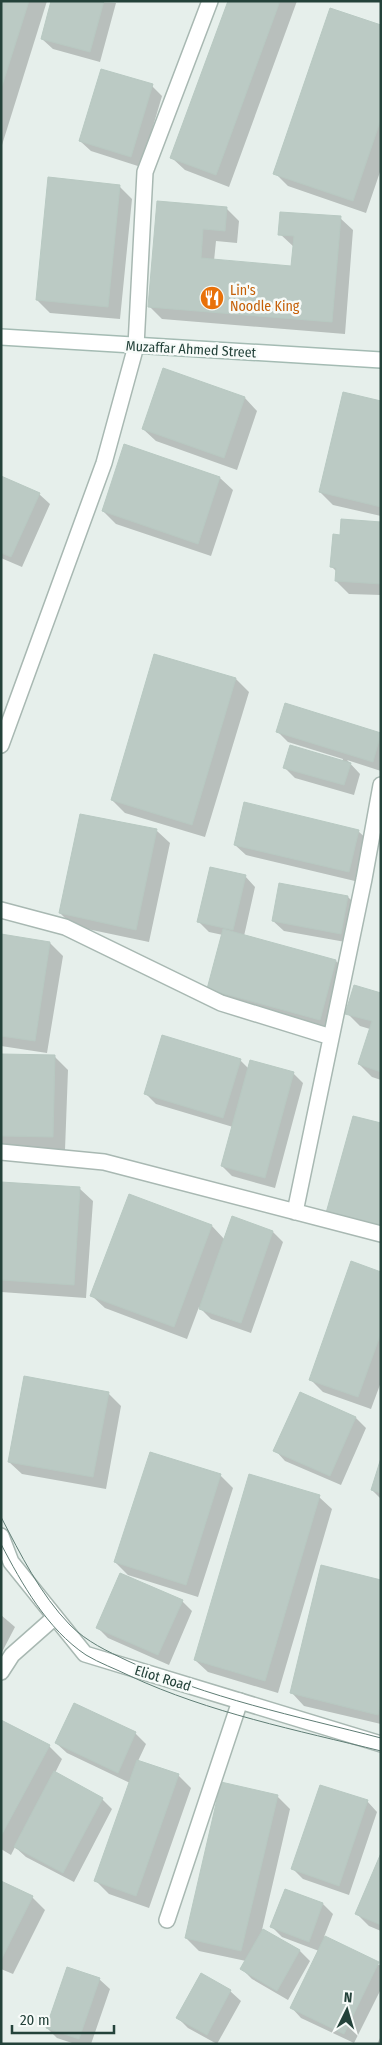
<svg xmlns="http://www.w3.org/2000/svg" width="382" height="2045" font-family="'Fira Sans Condensed',sans-serif">
  <style>
    .shadow { fill: #0003 }
    .building { fill: #bbcac4; stroke: #b8c9c2 }
    .lines { fill: none; stroke-linecap: round; stroke-linejoin: round }
    .minor-casing { stroke: #a8b8b2; stroke-width: 18 }
    .tertiary-casing { stroke: #a8b8b2; stroke-width: 18 }
    .secondary-casing { stroke: #a4bbb3; stroke-width: 18 }
    .minor { stroke: #fff; stroke-width: 15 }
    .tertiary { stroke: #fff; stroke-width: 15 }
    .secondary { stroke: #fff; stroke-width: 15 }
    .tram { stroke: #5f7d75; stroke-width: 1 }
    .labels { text-anchor: middle; stroke-width: 5; stroke-linejoin: round; paint-order: stroke }
    .food-label { font-size: 14px; fill: #c56008; stroke: #f7fbf9; text-anchor: start }
    .street-label { font-size: 14px; fill: #24423a; stroke: #f7fbf9 }
  </style>
  <rect width="100%" height="100%" fill="#e6efeb"/>
  <path class="shadow" d="M1,1H47L2,145H1Z
    M53,1L116,3L100,62L53,49L42,39Z
    M230,1H297L229,187L185,170L172,158Z
    M381,27V169L366,213L288,186L275,173Z
    M152,86L162,96L141,167L91,151L80,141Z
    M119,186L132,199L120,319L50,313L37,300Z
    M158,203L226,208L239,221L237,243L216,241L214,261L293,267L294,247L280,234L340,218L353,230L345,334L162,319L149,306Z
    M164,370L245,398L257,411L237,470L156,441L143,429Z
    M381,402V516L333,505L320,492Z
    M1,477L39,494L50,504L22,567L1,558Z
    M220,478L233,490L211,556L116,524L103,511Z
    M381,523V595L349,594L336,581L337,572L332,567L341,536Z
    M155,655L236,679L249,692L205,837L125,813L112,800Z
    M286,705L381,734V771L347,760L360,774L354,795L295,778L285,768L342,762L343,759L288,742L278,732Z
    M81,815L157,831L170,843L149,942L73,926L60,913Z
    M358,831L369,841L359,882L246,855L235,845Z
    M245,876L255,887L244,936L336,961L349,974L333,1032L221,1001L208,989L223,935L209,932L199,922Z
    M348,897L358,907L351,943L284,931L273,921Z
    M1,936L50,943L63,956L47,1053L1,1046Z
    M381,994V1080L372,1077L359,1064L370,1029L360,1026L347,1013Z
    M1,1055L55,1057L68,1070L65,1150L1,1148Z
    M240,1060L249,1069L293,1073L303,1083L275,1188L232,1176L222,1166L233,1127L156,1104L146,1094Z
    M1,1183L80,1189L93,1201L86,1298L1,1292Z
    M212,1226L225,1240L273,1232L283,1242L251,1333L211,1319L199,1307L187,1339L105,1308L92,1296Z
    M381,1273V1382L371,1409L323,1392L310,1379Z
    M108,1393L121,1406L106,1489L22,1474L9,1462Z
    M300,1393L356,1418L366,1428L341,1485L285,1461L275,1450Z
    M381,1462V1499L372,1490Z
    M220,1475L233,1488L198,1597L128,1575L115,1562Z
    M319,1497L332,1509L278,1693L208,1672L195,1660Z
    M381,1581V1724L304,1706L292,1693Z
    M182,1601L192,1611L169,1665L108,1638L98,1628Z
    M1,1615L15,1627L1,1654Z
    M74,1705L136,1734L146,1744L138,1761L178,1775L191,1788L149,1908L109,1894L96,1881L130,1783L67,1753L56,1743Z
    M1,1721L49,1746L62,1759L55,1773L102,1799L112,1809L74,1882L26,1857L15,1847L11,1855L1,1849Z
    M277,1796L290,1809L262,1930L300,1951L310,1961L288,2000L252,1979L242,1969L246,1961L199,1951L186,1938Z
    M367,1801L377,1812L349,1895L303,1879L293,1869Z
    M381,1856V1931L369,1926L356,1913Z
    M1,1882L32,1897L45,1910L13,1974L1,1969Z
    M286,1890L323,1904L333,1914L324,1937L381,1966V1989L354,2043L301,2018L291,2007L319,1951L282,1937L272,1927Z
    M99,1979L110,1989L91,2044H75L57,2038L47,2028Z
    M230,1991L241,2001L217,2044L188,2028L178,2018Z
    M381,2036V2044H377Z"/>
  <path class="building" d="M1,1H29L1,89Z
    M51,1H104L90,52L41,39Z
    M228,1H280L216,175L170,158Z
    M330,8L381,25V119L353,201L273,174Z
    M101,69L153,84L131,157L79,141Z
    M48,177L120,185L108,307L36,300Z
    M157,201L227,207L225,231L203,229L201,258L291,266L294,236L278,235L280,212L341,216L332,322L148,307Z
    M163,368L245,397L224,458L142,429Z
    M343,392L381,401V507L319,492Z
    M124,444L220,477L198,544L102,511Z
    M1,476L40,493L11,557L1,553Z
    M341,519L381,522V584L335,581L336,568L330,567L333,534L340,535Z
    M154,654L236,678L192,825L111,800Z
    M285,703L381,733L373,762L276,732Z
    M290,745L351,763L344,785L283,768Z
    M244,802L359,830L349,872L234,845Z
    M80,814L157,829L136,930L59,913Z
    M210,867L246,875L233,930L197,922Z
    M279,883L348,896L341,934L272,921Z
    M223,929L336,960L320,1020L207,989Z
    M1,934L50,942L35,1041L1,1036Z
    M354,985L381,993V1072L358,1064L372,1021L345,1014Z
    M162,1035L241,1059L223,1118L144,1094Z
    M1,1054L55,1055L53,1137L1,1136Z
    M250,1060L294,1072L265,1178L221,1166Z
    M353,1116L381,1123V1228L326,1213Z
    M1,1182L80,1187L74,1285L1,1280Z
    M129,1194L212,1225L174,1327L90,1296Z
    M232,1216L273,1231L241,1323L199,1309Z
    M351,1261L381,1272V1333L358,1397L309,1380Z
    M24,1376L109,1392L93,1477L8,1462Z
    M300,1392L356,1417L330,1476L273,1451Z
    M150,1452L221,1474L186,1585L114,1562Z
    M381,1458V1493L371,1490Z
    M249,1474L320,1495L265,1681L194,1660Z
    M321,1565L381,1580V1702L378,1715L290,1693Z
    M120,1573L183,1600L158,1655L96,1628Z
    M74,1703L136,1732L118,1773L55,1743Z
    M1,1720L50,1745L1,1836Z
    M137,1760L179,1774L136,1896L94,1881Z
    M54,1771L103,1798L63,1873L14,1847Z
    M221,1782L278,1795L241,1951L185,1938Z
    M320,1785L368,1800L339,1886L291,1869Z
    M381,1853V1925L355,1914Z
    M1,1881L33,1896L1,1960Z
    M285,1889L323,1903L309,1942L270,1927Z
    M263,1929L300,1950L277,1991L240,1969Z
    M325,1936L379,1962L344,2034L290,2008Z
    M67,1967L100,1978L79,2039L46,2028Z
    M201,1973L231,1990L207,2035L176,2018Z"/>
  <g class="lines">
    <g class="minor-casing">
      <path id="minor" d="M1,745L104,463L136,346L145,172L210,1
        M1,910L65,927L221,1003L331,1037
        M1,1152L104,1162L381,1234
        M295,1212L364,879L381,785
        M1,1672L12,1655L55,1617
        M167,1920L240,1701"/>
    </g>
    <g class="tertiary-casing">
      <path id="tertiary" d="M1,1536L11,1562L85,1654L381,1744"/>
    </g>
    <g class="secondary-casing">
      <path id="secondary" d="M1,337L381,360"/>
    </g>
    <use href="#minor" class="minor"/>
    <use href="#tertiary" class="tertiary"/>
    <use href="#secondary" class="secondary"/>
    <path class="tram" d="M1,1517C21,1555 40,1594 70,1625C87,1642 107,1651 128,1661C207,1698 296,1716 381,1738
      M1,1544C22,1584 47,1629 86,1655C99,1663 116,1669 130,1676C210,1713 296,1730 381,1751"/>
  </g>
  <defs>
    <g id="restaurant-disc" transform="scale(1.25)"><circle r="9.5" fill="#e8710a" stroke="#f7fbf9"/><path d="M-5-6h1v4h1v-4h1v4h1v-4h1v5L-1.5 .5V6h-2V.5L-5-1ZM5-6V6H3V1.5H1.5Q1.5-4 5-6Z" fill="#fff"/></g>
  </defs>
  <g fill-rule="evenodd">
    <use href="#restaurant-disc" x="212" y="298"/>
  </g>
  <g class="labels">
    <g class="food-label">
      <text x="230" y="295">Lin's<tspan x="230" dy="16">Noodle King</tspan></text>
    </g>
    <g class="street-label">
      <text transform="translate(191 349) rotate(3)" y="5">Muzaffar Ahmed Street</text>
      <text transform="translate(163 1678) rotate(17)" y="5">Eliot Road</text>
    </g>
  </g>
  <rect width="382" height="2045" fill="none" stroke="#24423a" stroke-width="5"/>
  <g transform="translate(347 2010) rotate(5)" stroke="#f7fbf9" stroke-width="4" paint-order="stroke">
  <path d="M0-4L9 19L0 12L-9 19Z" fill="#24423a"/>
  <text y="-8" font-size="14" font-weight="bold" text-anchor="middle" fill="#24423a">N</text>
  </g>
  <path d="M12 2025v8h102v-8" fill="none" stroke="#24423a" stroke-width="2.5"/>
  <text x="20" y="2025" font-size="15" fill="#24423a" stroke="#f7fbf9" stroke-width="4" paint-order="stroke">20 m</text>
</svg>
